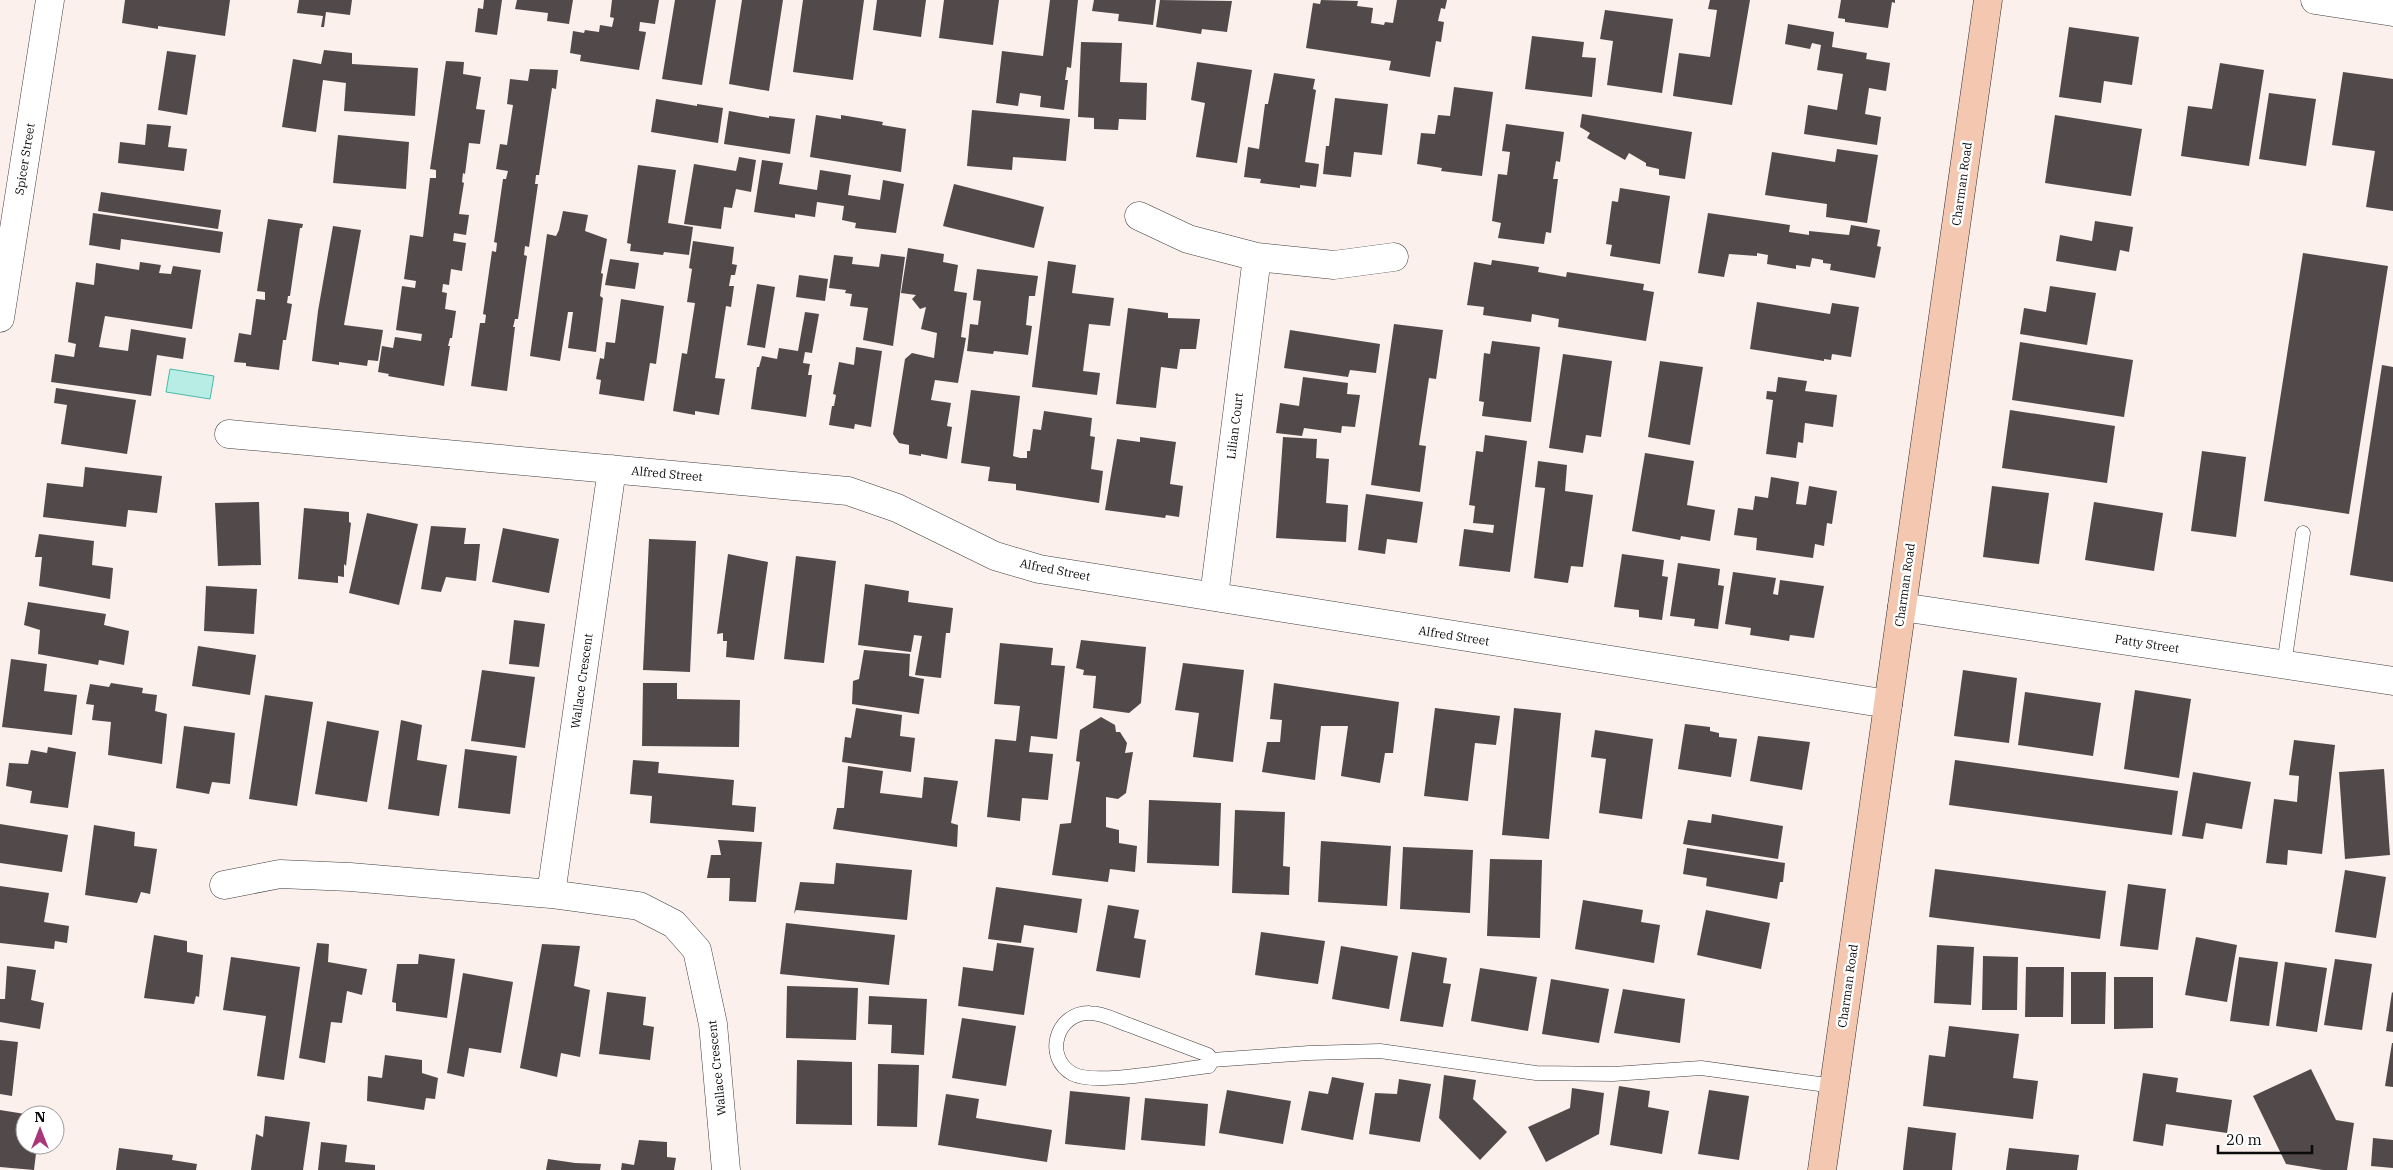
<svg xmlns="http://www.w3.org/2000/svg" width="2393" height="1170" font-family="'IBM Plex Serif',serif">
  <style>
    .water { fill: #b7ede4; stroke: #48baa9 }
    .building { fill: #52494b }
    .lines { fill: none; stroke-linecap: round; stroke-linejoin: round }
    .service-casing { stroke: #3e3e3e; stroke-width: 15 }
    .minor-casing { stroke: #3e3e3e; stroke-width: 29 }
    .secondary-casing { stroke: #2d2d2d; stroke-width: 29 }
    .service { stroke: #fff; stroke-width: 14 }
    .minor { stroke: #fff; stroke-width: 28 }
    .secondary { stroke: #f4c7b0; stroke-width: 28 }
    .labels { text-anchor: middle; stroke-width: 5; stroke-linejoin: round; paint-order: stroke }
    .street-label { font-size: 12px; fill: #0b0b0b; stroke: #fff }
  </style>
  <rect width="100%" height="100%" fill="#fcf0ec"/>
  <path class="water" d="M170,369L214,376L210,399L166,392Z"/>
  <path class="building" d="M125,0H230L225,36L158,26V29L122,23Z
    M299,0H352L350,15L326,12L324,27H321L323,16L297,13Z
    M484,0H502L497,35L475,32L478,8L483,9Z
    M517,0H573L569,24L547,21L548,13L515,9Z
    M612,0H659L655,24L640,22L639,31L646,32L639,70L580,61L581,55L570,53L573,31L584,33L585,30L599,32L600,25L612,27L614,18L610,17Z
    M675,0H716L702,85L662,79Z
    M742,0H783L769,91L729,84Z
    M803,0H864L853,80L793,72Z
    M877,0H926L921,37L873,30Z
    M944,0H999L993,45L939,38Z
    M1050,0H1078L1071,68L1067,67L1065,80H1068L1064,110L1040,107L1041,96L1020,93L1018,106L996,103L1002,51L1043,56Z
    M1094,0H1156L1153,25L1118,21L1119,14L1092,11Z
    M1160,0L1232,1L1227,32L1202,29L1201,34L1156,27Z
    M1321,0L1358,1L1357,6L1373,8L1371,23L1384,25L1385,22L1393,23L1397,0H1447L1445,9L1441,8L1438,21L1444,22L1441,42L1436,41L1430,77L1389,70L1391,61L1306,48L1313,3L1320,4Z
    M1710,0H1750L1732,105L1673,96L1679,53L1710,57L1717,10L1708,9Z
    M1841,0H1895V3L1892,2L1888,28L1845,22V19L1838,18Z
    M1605,10L1673,19L1662,93L1607,85L1613,41L1600,39Z
    M1788,24L1834,32L1832,47L1867,53L1866,59L1890,63L1886,91L1869,88L1865,114L1881,117L1877,145L1804,134L1808,105L1837,110L1843,74L1817,70L1821,45L1812,43L1810,49L1785,44Z
    M2069,27L2139,37L2132,85L2104,81L2101,103L2059,97Z
    M1532,36L1584,42L1582,57L1596,58L1592,97L1525,89Z
    M1081,42L1122,43L1120,82L1147,83L1146,120L1119,119L1118,130L1094,129V118L1078,117Z
    M324,50L352,53V64L418,68L415,116L344,111L346,83L323,80L316,132L282,127L293,59L321,64Z
    M167,51L196,55L187,115L158,110Z
    M446,61L464,62L463,74L481,77L476,109L485,110L480,144L469,143L465,174L463,173L462,182L464,183L459,214L469,215L466,235L454,233L453,241L466,243L462,271L451,269L449,285L443,284L442,292L447,293L445,309L456,311L452,338H450L448,346H450L444,386L388,376L389,374L378,372L382,346L393,348L395,337L421,341L422,334L396,330L402,286L415,288L416,281L404,279L410,235L423,237L430,178H436V170L430,169Z
    M1197,62L1252,70L1237,163L1196,157L1205,103L1191,100Z
    M2220,63L2264,70L2249,166L2181,156L2188,106L2212,109Z
    M530,69L558,70L556,89L552,88L539,175H536L535,184H538L529,247L525,246L524,255L527,256L518,319H515L513,327H515L507,391L471,386L480,323H485L486,315L483,314L492,251L496,252L497,243L494,242L503,179H506L508,171L496,169L500,144L507,145L513,105L507,104L510,79L528,81Z
    M2343,72L2393,79V211L2366,207L2375,151L2332,145Z
    M1274,73L1315,79L1313,89L1316,90L1305,162L1319,164L1316,187L1300,185V188L1260,183L1261,179L1244,177L1248,147L1259,149L1265,104H1268Z
    M1454,87L1493,92L1482,176L1441,171L1442,168L1417,164L1421,133L1435,134L1438,115L1450,116Z
    M2269,93L2316,99L2306,166L2259,159Z
    M1335,98L1388,104L1382,155L1354,152L1351,177L1323,174L1326,146H1329Z
    M656,99L697,106V104L723,108L718,143L651,132Z
    M972,110L1070,119L1066,161L1013,157L1012,170L967,166Z
    M729,111L769,118V116L795,119L790,154L724,144Z
    M1582,114L1692,132L1685,179L1659,175V169L1646,166V163L1629,153L1625,160L1587,138L1590,133L1580,127Z
    M816,115L841,119V115L883,122L882,125L906,129L901,172L810,157Z
    M2055,115L2142,129L2131,196L2045,183Z
    M147,124L171,126L168,147L187,149L184,171L118,163L120,142L145,145Z
    M1506,124L1564,132L1560,162L1556,161L1553,179H1558L1551,233L1546,232L1544,244L1498,238L1501,223L1492,221L1498,174L1507,175L1510,152L1502,151Z
    M338,135L409,142L406,189L333,183Z
    M1837,149L1878,155L1867,223L1826,217L1827,204L1765,195L1772,152L1835,162Z
    M739,157L756,160L751,192L736,189L732,208L724,207L721,229L684,224L694,164L736,171Z
    M762,160L783,163L779,184L817,190L820,170L851,175L848,195L880,200L883,180L904,184L896,233L855,228L856,223L842,220L844,206L817,202L815,217L795,214V218L754,212Z
    M638,165L676,170L668,223L693,227L689,255L664,252L663,255L630,251L631,244L627,243Z
    M954,184L1044,207L1034,248L943,226Z
    M1620,188L1670,196L1660,264L1610,256L1612,245L1606,244L1612,201L1618,202Z
    M101,192L221,210L218,229L98,211Z
    M563,211L588,215L585,231L607,239L601,273L603,274L600,296L603,298L596,352L568,348L573,312H568L560,361L530,356L547,234L556,236L559,230Z
    M93,213L223,232L220,253L121,239L120,250L89,245Z
    M1708,213L1790,225L1789,232L1809,235V231L1849,235L1851,225L1880,230L1877,246L1881,247L1875,278L1830,270L1831,264L1823,263V260L1812,258L1810,267L1796,265V269L1767,264L1768,255L1757,253V256L1729,254L1724,277L1698,273Z
    M268,219L303,224L302,228H300L290,296H288L287,303L292,304L286,340H283L279,370L246,366V363L234,362L239,333L251,335L256,299L265,300V292L257,291Z
    M2095,221L2133,227L2129,252L2120,250L2116,271L2056,261L2060,235L2092,241Z
    M333,226L361,230L344,325L383,330L378,361L368,360L367,366L339,362V365L312,361L318,311Z
    M693,241L734,247L732,264L737,265L735,275H731L729,286H734L731,307L726,306L715,378L725,379L719,415L695,411V415L673,411L682,353L687,354L695,303L687,302L692,269L689,268Z
    M908,248L944,254L943,262L958,265L954,291L967,293L961,337L966,338L958,383L935,380L931,400L951,403L947,426L952,427L947,459L921,454V456L909,454V445L899,443L893,434L905,359L912,353L934,358L937,333L921,329L926,307L920,309L912,299L916,295L901,293Z
    M2303,253L2388,266L2349,514L2264,501Z
    M881,254L905,257L893,346L863,340L868,308L850,306L852,294L845,293L846,290L829,288L834,255L853,257L852,264L879,267Z
    M610,259L639,263L635,289L605,285Z
    M1492,260L1539,267L1538,272L1566,277L1567,272L1644,284L1643,290L1654,292L1646,341L1558,327L1559,319L1532,314L1531,322L1483,315L1484,307L1467,305L1474,262L1491,265Z
    M1048,261L1076,265L1072,293L1114,298L1110,326L1089,324L1083,371L1100,373L1097,395L1032,387Z
    M140,262L161,265L159,273L171,274L173,266L201,270L192,329L105,316L99,347L128,351L131,329L186,338L183,359L157,355L151,396L51,382L55,354L74,357L76,344L68,342L76,282L94,285L96,263L139,270Z
    M977,269L1038,276L1035,296H1029L1026,325L1032,326L1028,355L994,351L993,354L967,351L970,324L978,325L981,301L973,300Z
    M799,275L828,279L825,301L796,297Z
    M757,284L775,287L765,348L747,345Z
    M2050,286L2096,293L2087,345L2020,334L2024,308L2046,312Z
    M621,299L664,306L656,364L650,363L644,401L599,394L601,380L596,379L600,358L604,359L606,342L615,343Z
    M1757,302L1830,314L1832,303L1859,307L1851,357L1832,354L1831,360L1824,359V361L1750,349Z
    M1128,308L1168,313V318L1200,319L1196,349H1180L1177,369L1161,367L1156,408L1116,404Z
    M805,312L819,314L812,353L805,352L803,363L810,364L808,375H812L806,417L751,409L757,367H759L762,356L777,359L779,348L798,351Z
    M1394,324L1443,330L1436,379L1429,378L1419,445L1426,446L1420,492L1371,485Z
    M1290,330L1380,344L1376,373L1350,370L1348,377L1284,368Z
    M1492,341L1540,347L1531,422L1482,416L1484,402L1479,401L1484,353L1490,354Z
    M2020,342L2133,360L2124,417L2012,400Z
    M856,347L882,351L871,427L855,424L854,429L829,425L832,406H834L836,395L833,394L839,362L854,365Z
    M1563,354L1612,361L1601,437L1586,435L1583,453L1549,448Z
    M1660,361L1703,367L1690,445L1648,437Z
    M2382,365L2393,367V582L2350,575Z
    M1303,377L1348,383L1347,394L1360,395L1355,427L1342,426L1341,433L1304,428L1302,436L1276,433L1280,403L1299,406Z
    M1778,377L1807,381L1805,391L1837,395L1833,427L1805,423L1803,443L1798,442L1796,458L1766,454L1773,400L1766,399L1767,391L1776,392Z
    M56,388L136,400L127,454L61,444L67,405L54,403Z
    M971,390L1020,396L1013,456L1020,458H1027V451H1030L1033,429L1041,430L1044,411L1092,418L1090,436L1095,437L1091,469L1103,471L1099,503L1016,490V484L988,481L990,467L961,463Z
    M2010,410L2115,426L2107,483L2002,468Z
    M1485,435L1527,441L1510,572L1459,566L1464,529L1493,533L1494,525L1473,523L1475,506L1469,505L1476,451L1483,452Z
    M1140,437L1176,442L1170,484L1183,486L1179,517L1166,515L1165,518L1105,510L1117,439L1140,442Z
    M1283,437L1317,439L1316,458L1329,459L1326,503L1348,505L1346,542L1276,538Z
    M2202,451L2246,457L2236,537L2191,531Z
    M1645,453L1694,461L1687,505L1715,510L1710,541L1681,536L1680,540L1632,531Z
    M1538,461L1567,465L1565,491L1593,495L1583,567L1571,566L1568,583L1534,578L1545,488L1535,487Z
    M85,467L162,476L157,513L128,510L126,527L43,517L47,483L83,487Z
    M1771,477L1799,482L1796,504L1806,505L1809,486L1837,491L1832,524L1827,523L1824,546L1815,544L1813,558L1756,550L1757,538L1734,535L1738,508L1753,510L1755,496L1768,498Z
    M1992,486L2049,493L2039,564L1983,557Z
    M1366,494L1423,502L1417,543L1387,539L1385,554L1358,550Z
    M259,502L261,565L218,566L215,503Z
    M2094,502L2163,513L2154,571L2085,560Z
    M304,508L349,512V522L351,523L346,566L344,564V577L338,576V583L298,579Z
    M367,513L418,524L399,605L349,593Z
    M431,526L466,528L464,544H480L476,581L446,577L441,592L421,589Z
    M503,528L559,539L549,593L492,582Z
    M39,534L94,541L92,565L113,568L110,599L39,586L42,557H35Z
    M649,539L696,541L690,672L643,670Z
    M728,554L768,562L754,660L726,657L727,641H723V633L717,634Z
    M1622,554L1664,560L1662,576L1668,577L1662,620L1639,617V610L1614,607Z
    M796,556L836,561L824,663L784,659Z
    M1678,563L1720,569L1718,585L1724,586L1718,629L1694,626L1695,619L1670,616Z
    M1733,572L1776,578L1773,594L1778,595L1780,580L1824,586L1814,638L1790,635L1789,641L1750,635L1751,628L1725,624Z
    M865,584L909,591L908,602L953,608L950,633H946L941,678L915,675L922,636L914,635L911,652L858,645Z
    M206,586L257,589L254,634L204,631Z
    M28,602L106,614L104,625L129,631L124,665L99,660L98,665L38,654L40,630L24,625Z
    M514,620L545,624L539,667L509,664Z
    M1081,640L1146,647L1141,703L1129,713L1093,708L1096,676L1083,675L1084,670L1076,668Z
    M1000,643L1053,648L1051,665L1065,666L1057,739L1031,736L1029,752L1053,754L1048,800L1022,798L1020,821L987,817L995,739L1016,741L1020,706L994,704Z
    M198,646L256,655L250,695L192,686Z
    M864,650L910,654L909,676L924,679L919,714L852,704L853,681L859,679Z
    M11,659L47,664L44,691L77,695L72,735L2,727Z
    M1183,663L1244,670L1233,762L1193,757L1199,713L1175,710Z
    M482,670L535,677L525,748L471,741Z
    M1963,670L2017,678L2009,743L1954,736Z
    M111,683L143,688L142,693L157,695L155,711L167,714L162,764L108,755L111,722L92,720L94,705L86,704L90,684L109,687Z
    M643,683H677V699L740,700L739,747L642,746Z
    M1274,683L1399,702L1393,753H1385L1380,783L1341,776L1348,726H1321L1315,780L1262,772L1267,742H1280L1282,720L1270,719Z
    M2135,690L2191,699L2179,778L2124,769Z
    M2025,692L2101,703L2093,756L2018,745Z
    M265,695L313,702L297,806L249,799Z
    M856,708L902,715L900,736L915,738L911,772L842,762L845,737L851,738Z
    M1435,708L1500,716L1496,745L1475,743L1468,801L1424,796Z
    M1514,708L1561,713L1549,839L1502,835Z
    M1101,717L1115,725L1116,732H1120L1127,743L1125,753L1133,752L1126,793L1118,799L1106,797V827L1119,830V843L1137,846L1135,872L1110,869L1108,882L1052,875L1060,824L1071,823L1080,762L1076,761L1080,730Z
    M401,720L422,725L417,760L447,765L439,816L388,809Z
    M327,721L379,731L367,802L315,794Z
    M1685,724L1710,727V731L1719,733V737L1737,739L1731,777L1678,769Z
    M184,726L235,733L230,784L212,782L209,794L176,788Z
    M1595,730L1653,739L1642,819L1599,813L1606,759L1591,757Z
    M1758,736L1810,742L1802,790L1750,781Z
    M2294,740L2335,745L2322,854L2288,850L2287,865L2266,863L2274,799L2297,802L2299,776L2289,775Z
    M48,747L76,752L68,808L30,803L32,791L6,786L9,763L28,764L31,750L47,753Z
    M465,749L517,756L510,814L458,808Z
    M633,760L659,762L658,773L734,780L732,805L756,807L754,832L650,823L652,796L630,794Z
    M1955,760L2178,791L2172,835L1949,805Z
    M848,766L883,771L880,793L922,798L924,777L958,781L951,823L958,825L957,847L833,829L837,808H844Z
    M2384,769L2390,855L2345,859L2339,772Z
    M2193,772L2251,782L2242,829L2206,823L2203,839L2182,836Z
    M1149,800L1221,803L1219,866L1147,863Z
    M1235,810L1285,812L1283,866L1290,867L1289,895L1232,893Z
    M1712,814L1783,826L1778,859L1683,844L1688,820L1711,823Z
    M0,824L68,835L62,872L0,863Z
    M94,825L135,832L134,846L157,849L150,894L141,892L137,903L85,895Z
    M718,840L762,842L756,902L729,901L730,878H707L711,855H721Z
    M1321,841L1391,846L1387,906L1318,902Z
    M1403,847L1473,850L1470,913L1400,909Z
    M1687,848L1785,863L1783,882H1780L1777,899L1706,886L1707,878L1683,874Z
    M1490,859L1542,860L1540,938L1487,936Z
    M836,863L912,870L907,920L796,910L794,914L800,882L834,884Z
    M1935,869L2106,891L2100,939L1929,917Z
    M2345,870L2386,877L2376,938L2335,932Z
    M2128,884L2166,889L2158,950L2120,946Z
    M0,886L49,893L44,922L69,926L67,943L55,941L54,949L0,943Z
    M996,887L1082,899L1077,933L1024,925L1021,943L988,939Z
    M1583,900L1643,910L1641,922L1660,925L1654,963L1575,949Z
    M1108,905L1139,910L1134,938L1146,940L1140,978L1096,971Z
    M1706,910L1770,923L1761,969L1697,955Z
    M786,923L895,935L889,985L780,974Z
    M1261,932L1325,941L1318,984L1255,975Z
    M154,935L187,941V952L203,955L199,997L196,996L194,1004L144,998Z
    M2196,937L2237,945L2227,1002L2185,995Z
    M317,943L329,944L328,962L367,969L362,995L347,991L342,1023L331,1022L325,1063L299,1058Z
    M997,943L1034,948L1024,1015L958,1006L963,967L993,971Z
    M542,944L580,946L574,986L590,990L580,1057L561,1053L557,1077L520,1068Z
    M1937,945L1974,947L1971,1005L1934,1003Z
    M1341,946L1398,956L1389,1009L1332,999Z
    M1412,952L1447,958L1443,983L1451,984L1443,1027L1400,1021Z
    M419,954L455,959L447,1018L396,1011V1003L392,1002L397,964H418Z
    M1983,956L2018,957L2017,1010H1982Z
    M231,957L300,967L284,1080L257,1076L266,1016L223,1010Z
    M2239,957L2278,962L2269,1026L2230,1021Z
    M2335,959L2372,964L2362,1030L2324,1025Z
    M2285,962L2327,968L2317,1032L2276,1026Z
    M7,966L36,970L31,1000L44,1003L40,1029L0,1022V999H5Z
    M2026,967H2064L2063,1017H2025Z
    M1480,968L1537,977L1528,1031L1471,1021Z
    M2071,972H2106L2105,1024H2071Z
    M463,973L513,982L501,1053L469,1048L464,1077L447,1073Z
    M2114,977H2153V1028L2114,1029Z
    M1551,979L1609,989L1599,1043L1542,1034Z
    M787,986L858,988L856,1040L786,1038Z
    M1623,989L1685,999L1680,1043L1614,1033Z
    M607,992L646,997L643,1025L654,1027L650,1060L599,1054Z
    M2392,992L2393,993V1032L2386,1031Z
    M869,996L927,999L924,1055L891,1053L892,1025L868,1024Z
    M962,1018L1016,1026L1006,1086L952,1078Z
    M1949,1026L2019,1034L2013,1078L2038,1081L2033,1119L1923,1106L1929,1055L1945,1057Z
    M0,1040L18,1042L12,1096L0,1094Z
    M2392,1043H2393V1087L2385,1086Z
    M385,1055L422,1060V1073L438,1078L435,1099L426,1098L424,1110L367,1101L368,1076L382,1078Z
    M797,1060L852,1062V1125L796,1124Z
    M878,1064L919,1065L917,1127L877,1126Z
    M2311,1069L2336,1120L2354,1123L2347,1170H2323L2286,1164L2253,1096Z
    M2143,1073L2178,1078L2176,1092L2232,1100L2227,1133L2166,1124L2163,1146L2133,1141Z
    M1444,1075L1476,1080L1473,1099L1507,1132L1480,1160L1439,1118Z
    M1332,1077L1364,1083L1353,1140L1301,1130L1309,1091L1328,1094Z
    M1399,1079L1431,1084L1420,1142L1369,1134L1375,1093L1397,1094Z
    M1619,1086L1650,1091L1648,1107L1669,1111L1662,1154L1610,1145Z
    M1572,1088L1604,1093L1599,1134L1546,1162L1528,1127L1570,1108Z
    M1227,1090L1291,1101L1283,1144L1219,1133Z
    M1709,1090L1749,1096L1739,1160L1698,1154Z
    M1070,1091L1130,1097L1125,1150L1065,1144Z
    M946,1094L979,1099L976,1118L1052,1130L1047,1162L938,1145Z
    M1145,1098L1208,1104L1205,1146L1141,1140Z
    M0,1110L25,1114V1145H37L34,1170L0,1167Z
    M265,1116L310,1122L303,1170H251L256,1134L263,1137Z
    M1908,1127L1956,1133L1952,1170H1903Z
    M2373,1138L2393,1140V1168L2371,1166Z
    M639,1140L667,1142V1157L676,1158L674,1170H621L622,1163L634,1165Z
    M321,1142L347,1145L345,1162L375,1165V1170H318Z
    M119,1148L173,1155L172,1160L197,1164L196,1170H116Z
    M2009,1148L2079,1155L2077,1170H2006Z
    M548,1159L575,1163L601,1164L600,1170H546Z"/>
  <g class="lines">
    <g class="service-casing">
      <path id="service" d="M2284,665L2303,533
        M1212,1060L1208,1055C1182,1045 1156,1035 1129,1025C1117,1021 1103,1013 1090,1013C1056,1012 1043,1058 1073,1074C1096,1086 1180,1069 1209,1066L1212,1060L1309,1053L1380,1051L1536,1073L1613,1074L1701,1068L1834,1086"/>
    </g>
    <g class="minor-casing">
      <path id="minor" d="M2315,0L2393,12
        M1139,216L1188,239L1257,257L1334,265L1394,257
        M0,318L50,0
        M229,434L848,491L897,508L995,556L1039,569L1888,704
        M1214,596L1257,257
        M1902,607L2393,681
        M224,885L280,874L350,877L551,894L639,906L674,924L697,950L713,1024L726,1170
        M551,894L612,469"/>
    </g>
    <g class="secondary-casing">
      <path id="secondary" d="M1822,1170L1988,0"/>
    </g>
    <use href="#service" class="service"/>
    <use href="#minor" class="minor"/>
    <use href="#secondary" class="secondary"/>
  </g>
  <g class="labels">
    <g class="street-label">
      <text transform="translate(25 159) rotate(-81)" y="4">Spicer Street</text>
      <text transform="translate(1962 184) rotate(-82)" y="4">Charman Road</text>
      <text transform="translate(1235 426) rotate(-83)" y="4">Lilian Court</text>
      <text transform="translate(667 474) rotate(5)" y="4">Alfred Street</text>
      <text transform="translate(1055 570) rotate(11)" y="4">Alfred Street</text>
      <text transform="translate(1905 585) rotate(-82)" y="4">Charman Road</text>
      <text transform="translate(1454 636) rotate(9)" y="4">Alfred Street</text>
      <text transform="translate(2147 644) rotate(9)" y="4">Patty Street</text>
      <text transform="translate(582 681) rotate(-82)" y="4">Wallace Crescent</text>
      <text transform="translate(1848 986) rotate(-82)" y="4">Charman Road</text>
      <text transform="translate(717 1068) rotate(-96)" y="4">Wallace Crescent</text>
    </g>
  </g>
  <g transform="translate(40 1130)"><circle r="24" fill="#ffffff" stroke="#9d9d9d"/>
  <path d="M0-4L9 19L0 12L-9 19Z" fill="#a8377a"/>
  <text y="-8" font-size="14" font-weight="bold" text-anchor="middle" fill="#0b0b0b">N</text>
  </g>
  <path d="M2218 1145v8h94v-8" fill="none" stroke="#0b0b0b" stroke-width="2.5"/>
  <text x="2226" y="1145" font-size="15" fill="#0b0b0b" stroke="#ffffff" stroke-width="4" paint-order="stroke">20 m</text>
</svg>
